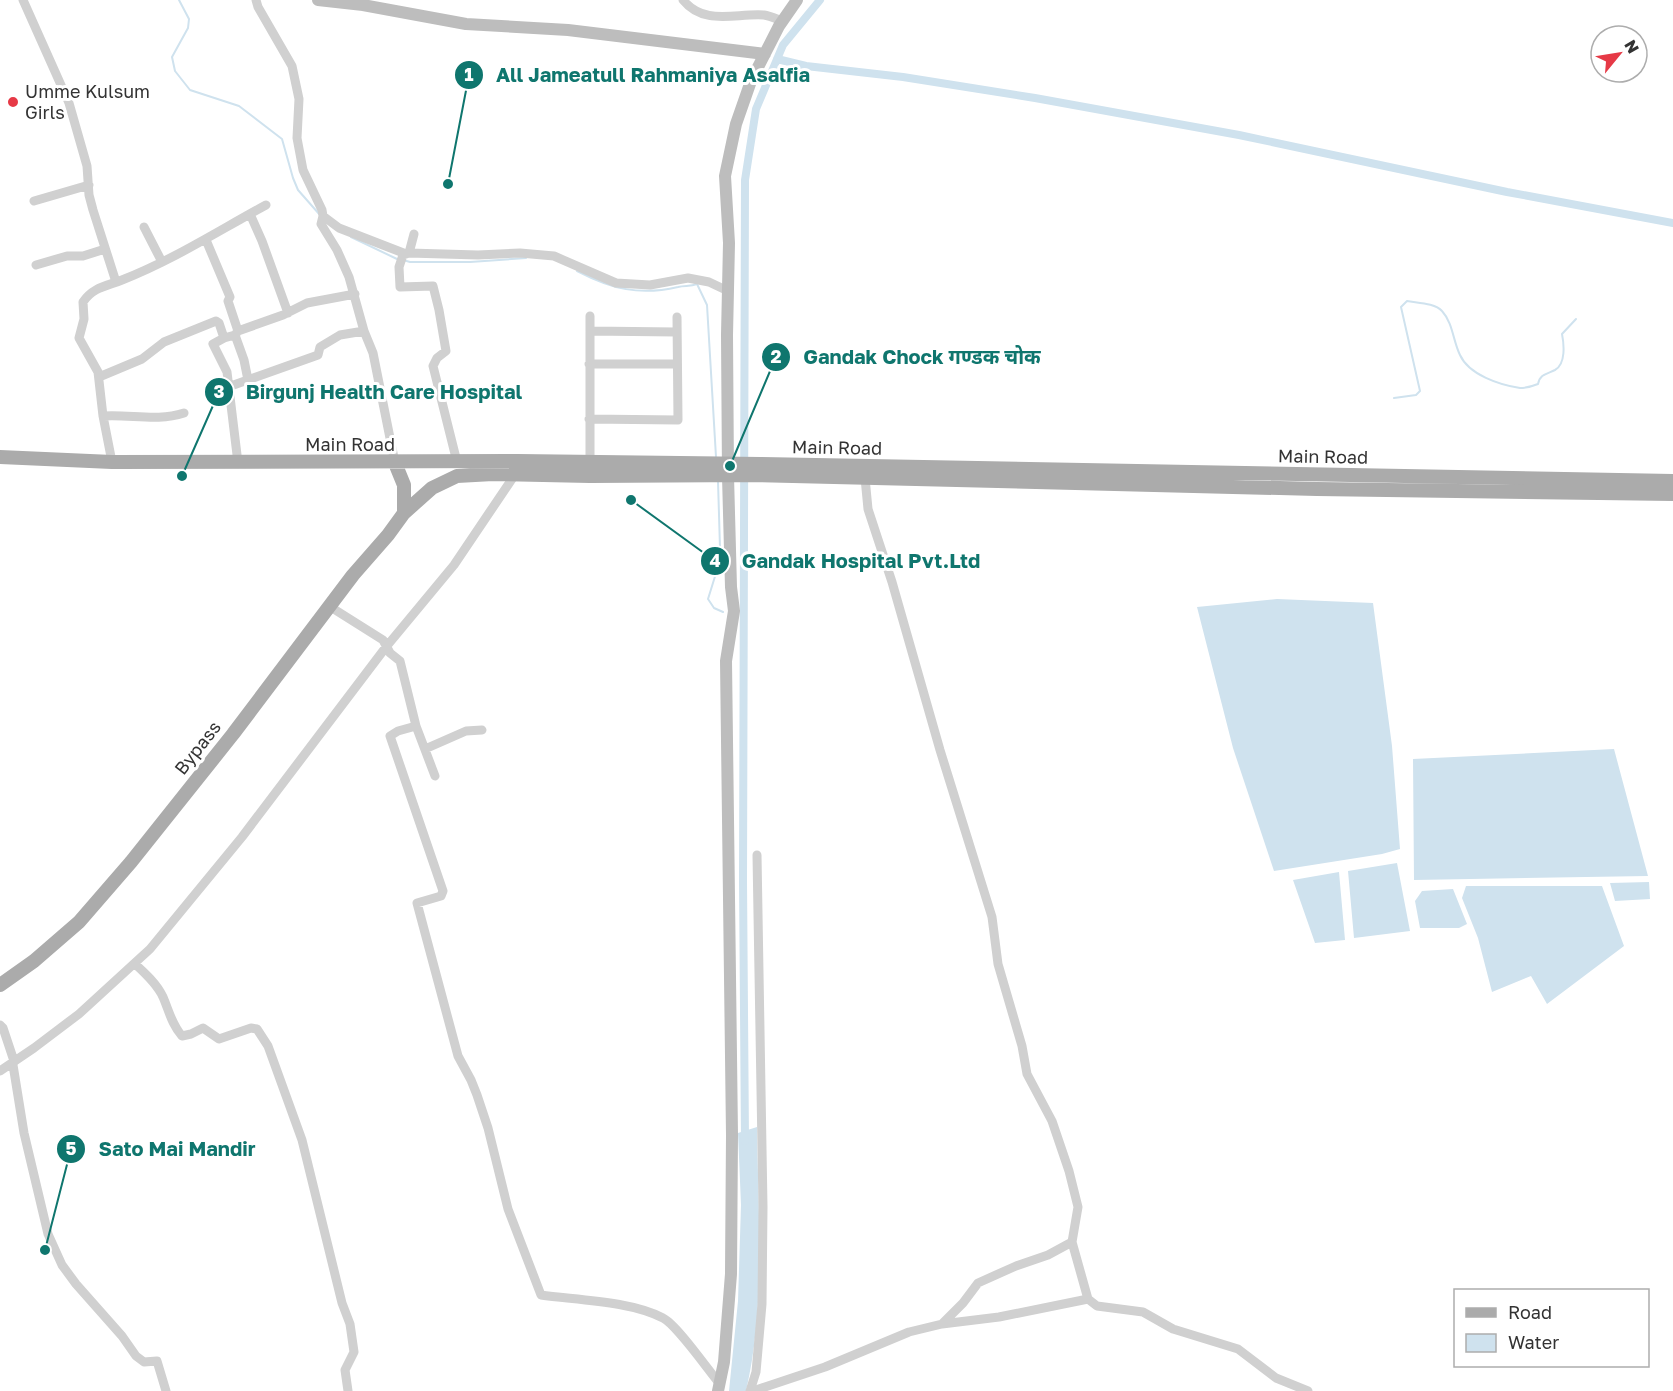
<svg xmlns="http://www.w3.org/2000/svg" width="1673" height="1391" font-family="'Golos Text','Noto Sans Devanagari',sans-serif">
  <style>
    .water { fill: #cfe2ee }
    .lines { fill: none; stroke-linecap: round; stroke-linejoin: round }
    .stream { stroke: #cfe2ee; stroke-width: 2 }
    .canal { stroke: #cfe2ee; stroke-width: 8 }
    .street { stroke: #d0d0d0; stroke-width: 9 }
    .secondary { stroke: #bdbdbd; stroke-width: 12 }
    .primary { stroke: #ababab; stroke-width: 14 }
    .poi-dot { fill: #e63946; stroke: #fff; stroke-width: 2 }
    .labels { text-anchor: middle; stroke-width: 6; stroke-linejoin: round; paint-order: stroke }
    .poi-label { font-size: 18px; fill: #333; stroke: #fff; text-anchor: start }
    .street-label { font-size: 18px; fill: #333; stroke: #fff }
    .leader { fill: none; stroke: #0f766e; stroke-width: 2 }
    .callout-dot { fill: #0f766e; stroke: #fff; stroke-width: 2 }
    .mark-label { font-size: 18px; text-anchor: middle; font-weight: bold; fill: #fff }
    .callout-label { font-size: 20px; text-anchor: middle; font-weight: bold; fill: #0f766e; stroke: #fff; stroke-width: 6; stroke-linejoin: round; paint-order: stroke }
  </style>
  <rect width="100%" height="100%" fill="#fff"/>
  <path class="water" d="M1277,599L1373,603L1392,746L1400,849L1382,854L1274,871L1233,748L1197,607Z
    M1614,749L1648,876L1414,880L1413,759Z
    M1397,863L1410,931L1354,938L1348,871Z
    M1339,872L1345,940L1315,943L1293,880Z
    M1649,882L1650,899L1615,901L1610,883Z
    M1466,886H1602L1624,946L1547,1004L1531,976L1492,992L1478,938L1462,898Z
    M1453,889L1467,924L1459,928H1420L1415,901L1422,891Z
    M757,1127C758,1214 766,1305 746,1391H729L738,1301L741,1205L738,1133Z"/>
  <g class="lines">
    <path class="stream" d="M179,0L189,19L188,28L172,57L175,71L190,90L239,106L282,139L293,178L298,190L320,215
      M351,237L397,259
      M403,260L410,262H470L526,258
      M577,271C612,289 639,296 678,287C685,285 690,287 697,284L707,305L716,457
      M1394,398L1416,395L1420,391L1401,307L1407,301C1418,303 1435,303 1442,311C1453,323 1453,341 1460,355C1469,375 1500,385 1520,388C1526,388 1533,386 1538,384C1540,374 1547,374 1555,370C1566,364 1564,344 1562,334L1576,319
      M718,481L720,548L717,570L708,599L714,608L723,612"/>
    <path class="canal" d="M777,59L806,66L903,77L1035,98L1239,135L1507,192L1673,223
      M745,1141L743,881L745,180L756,109L783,45L820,0"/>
    <path class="street" d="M23,0L69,103L87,166L89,195L93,210L116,282
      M256,0L258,7L292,66L299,99L297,138L303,170L322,210L323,216L321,224L337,250L349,277L364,331L373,353L395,463
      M683,0C704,26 735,13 764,15C770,16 777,19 783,21
      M34,201L89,185
      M250,214L262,241L288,313
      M323,216L339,228L406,254
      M144,227L162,262
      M414,234L409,253L403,255L399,267L400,287L433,286L439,310L446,351L437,358L433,366L457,462
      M206,240L230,297L228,301L238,331
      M409,253L478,255L520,253L554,256L616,283L650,285L688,278L709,282L728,291
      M36,265L67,256H83L105,249
      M590,331L676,332
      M235,335L244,360L248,380
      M224,338L213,344L227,372L238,463
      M589,364H677
      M99,377L142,359L164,342L216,321L219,323L224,338L235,335L238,331L283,315L307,303L355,294
      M228,387L318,355L320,347L340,335L364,331
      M103,416C131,414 157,422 184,413
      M589,419L678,420L677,317
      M112,462L103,416L98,372L79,338L84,319L83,302C93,287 107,286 122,280C173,260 218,231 266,205
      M590,476V316
      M865,478L868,509L892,582L940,750L992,917L998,964L1022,1046L1027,1074L1052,1121L1069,1171L1078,1207L1072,1242L1088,1299L1097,1306L1143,1312L1173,1329L1238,1349L1276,1378L1308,1391
      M329,606L383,640L390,653L400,661L416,726L398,731L390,736L443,891L441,896L417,903L458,1056L471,1080L477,1095L488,1128L508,1209L541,1295C577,1300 631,1301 663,1318C677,1325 708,1370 720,1384
      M416,726L435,776
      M425,749L466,731L482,730
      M135,964C145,973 157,984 163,997C169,1011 172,1025 182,1036L191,1034L203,1028L219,1039L251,1028L257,1029L268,1046L302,1140L342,1303L350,1324L354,1352L345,1370L348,1391
      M0,1025L3,1028L14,1061L13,1065L24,1133L48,1234L62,1265L76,1284L122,1336L136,1356L144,1362L157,1361L166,1391
      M0,1071L34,1048L79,1014L150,949L242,837L386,647L454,565L514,476
      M942,1324L963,1303L978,1283L1016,1266L1048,1255L1072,1242
      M750,1391L756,1372L762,1304L763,1207L757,855
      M753,1391L825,1367L909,1332L942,1324L999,1317L1088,1299"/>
    <path class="secondary" d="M318,0L363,5L466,24L568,30L765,54
      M718,1391L724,1362L731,1274L732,1135L726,661L734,611L731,587L728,476L727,335L729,243L725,176L736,124L751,81L779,26L797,0"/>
    <path class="primary" d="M0,457L112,462L518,461L761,464L1673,481
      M395,463L404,485V513
      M0,985L34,961L79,922L131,862L233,734L353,575L388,535L404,513L432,488L457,476L493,474L590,476L750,475L1317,489L1673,494"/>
  </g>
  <circle class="poi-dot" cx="13" cy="102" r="6"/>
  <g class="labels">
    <g class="poi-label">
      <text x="25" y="98">Umme Kulsum<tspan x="25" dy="21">Girls</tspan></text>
    </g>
    <g class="street-label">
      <text x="350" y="451">Main Road</text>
      <text transform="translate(837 448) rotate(1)" y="6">Main Road</text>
      <text transform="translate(1323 457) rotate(1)" y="6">Main Road</text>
      <text transform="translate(198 748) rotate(-52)" y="6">Bypass</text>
    </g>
  </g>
  <path class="leader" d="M448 184L469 75M730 466L776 357M182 476L219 392M631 500L715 561M45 1250L71 1149"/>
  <g class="callout-dot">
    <circle cx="448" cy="184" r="6"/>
    <circle cx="730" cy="466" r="6"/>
    <circle cx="182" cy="476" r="6"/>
    <circle cx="631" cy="500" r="6"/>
    <circle cx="45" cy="1250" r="6"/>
    <circle cx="469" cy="75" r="15"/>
    <circle cx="776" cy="357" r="15"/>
    <circle cx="219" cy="392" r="15"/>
    <circle cx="715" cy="561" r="15"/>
    <circle cx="71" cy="1149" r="15"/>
  </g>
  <g class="mark-label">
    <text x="469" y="81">1</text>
    <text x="776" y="363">2</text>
    <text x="219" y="398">3</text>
    <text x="715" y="567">4</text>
    <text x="71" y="1155">5</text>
  </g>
  <g class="callout-label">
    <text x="653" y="82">All Jameatull Rahmaniya Asalfia</text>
    <text x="922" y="364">Gandak Chock गण्डक चोक</text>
    <text x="384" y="399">Birgunj Health Care Hospital</text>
    <text x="861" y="568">Gandak Hospital Pvt.Ltd</text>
    <text x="177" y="1156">Sato Mai Mandir</text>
  </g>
  <rect x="1454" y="1289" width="195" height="78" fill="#ffffff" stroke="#adadad" stroke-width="1.5"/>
  <rect x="1466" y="1308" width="30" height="9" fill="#ababab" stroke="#adadad" stroke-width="1.5"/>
  <text x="1508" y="1319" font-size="18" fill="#333333">Road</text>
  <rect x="1466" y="1334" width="30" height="18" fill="#cfe2ee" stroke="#adadad" stroke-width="1.5"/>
  <text x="1508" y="1349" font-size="18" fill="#333333">Water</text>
  <g transform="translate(1619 54) rotate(60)"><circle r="28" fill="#ffffff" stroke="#adadad" stroke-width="1.5"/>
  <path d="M0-4.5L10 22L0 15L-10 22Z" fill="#e63946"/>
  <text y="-9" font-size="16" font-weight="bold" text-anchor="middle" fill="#333333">N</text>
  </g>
</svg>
